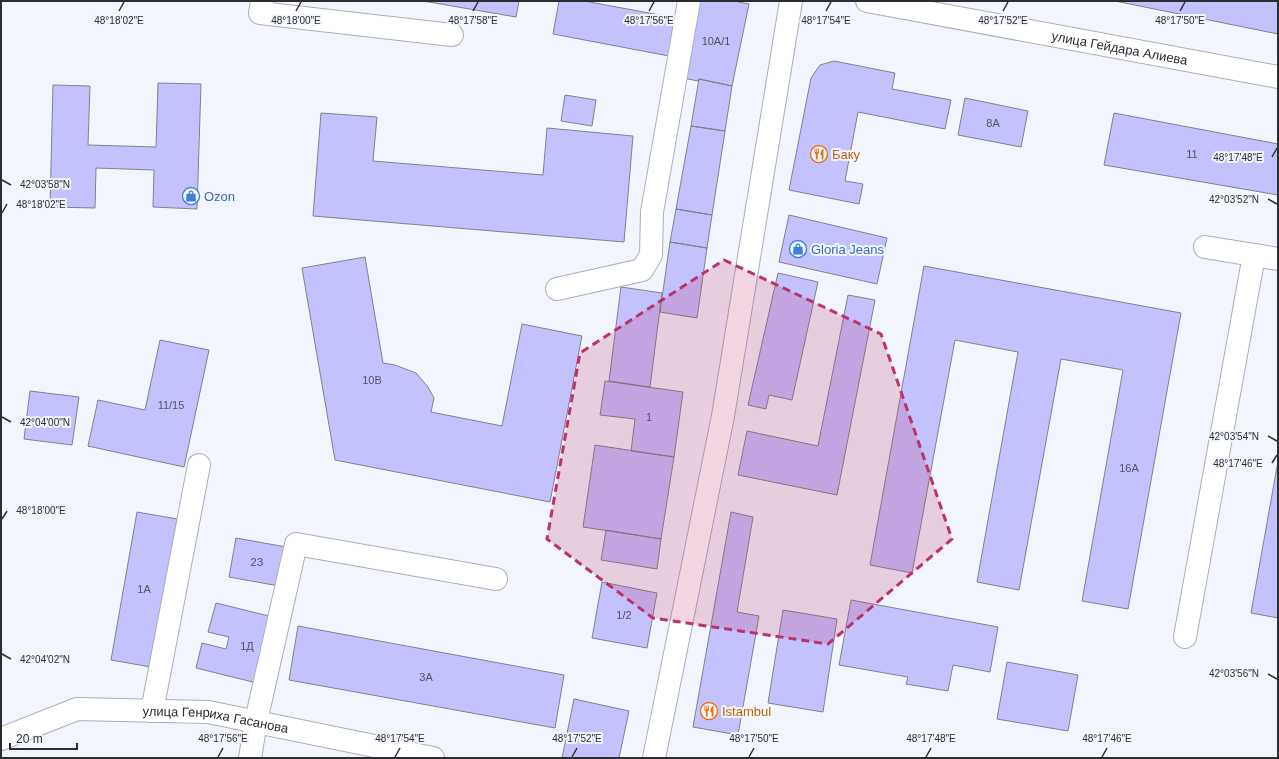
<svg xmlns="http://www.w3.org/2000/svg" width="1279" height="759" font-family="Arial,sans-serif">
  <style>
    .building { fill: #c4c2fe; stroke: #818189 }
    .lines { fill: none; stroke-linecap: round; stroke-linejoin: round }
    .minor-casing { stroke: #abaeb5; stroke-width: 24 }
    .minor { stroke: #fff; stroke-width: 22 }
    .marked { fill: #bc326b; fill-opacity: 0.2; stroke: #bc326b; stroke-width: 3; stroke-dasharray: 8 5; stroke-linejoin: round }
    .ticks { fill: none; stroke: #2c2d30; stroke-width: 1.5 }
    .labels { text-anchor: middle; stroke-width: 4; stroke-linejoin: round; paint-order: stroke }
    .number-label { font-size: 11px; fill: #525264 }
    .street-label { font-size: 13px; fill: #2c2d30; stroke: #f2f5fd }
    .food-label { font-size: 13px; fill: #c56008; stroke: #f2f5fd; text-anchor: start }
    .shop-label { font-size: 13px; fill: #366cbe; stroke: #f2f5fd; text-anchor: start }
    .ticks-label { font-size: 10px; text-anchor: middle; fill: #2c2d30; stroke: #f2f5fd; stroke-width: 4; stroke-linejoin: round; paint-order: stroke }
  </style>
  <rect width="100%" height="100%" fill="#f2f5fd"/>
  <path class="building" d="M423,1H519L516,17Z
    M559,1H584L676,18L669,56L553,34Z
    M699,1H734L749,4L732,86L699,79L698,81L683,78Z
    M1115,1H1278V34Z
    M834,61L895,73L892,89L951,100L945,129L858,112L845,181L863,184L859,204L789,190L811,78L820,65Z
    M699,79L732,86L725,131L691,126Z
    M158,83L201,84L197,209L153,207L154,170L96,168L95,208L50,207L53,85L90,86L88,145L156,147Z
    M565,95L596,100L592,126L561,121Z
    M965,98L1028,111L1021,147L958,135Z
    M321,113L377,117L373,161L543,175L547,128L633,136L624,242L313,216Z
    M1114,113L1278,144V195L1104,165Z
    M691,126L725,131L712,215L676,209Z
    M676,209L712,215L707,248L670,242Z
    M789,215L887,238L877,284L779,262Z
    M670,242L707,248L697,318L660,312Z
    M365,257L383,363L395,365L416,373L428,387L434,398L431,412L502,426L522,324L582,336L550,502L335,460L302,268Z
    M924,266L1181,313L1128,609L1082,601L1123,370L1061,359L1019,590L977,582L1018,352L955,340L912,573L870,565Z
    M778,273L818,282L792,400L769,395L766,409L748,405Z
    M621,287L662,293L650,387L609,381Z
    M848,295L875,300L837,495L738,475L747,431L818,446Z
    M160,340L209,350L184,467L88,446L98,400L145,410Z
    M605,381L683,392L674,457L631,451L635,419L600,415Z
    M30,391L79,397L72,445L24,439Z
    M595,445L674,457L661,539L583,527Z
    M1278,461V618L1251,613Z
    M137,512L177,519L151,667L111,660Z
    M731,512L753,517L737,612L759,616L738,735L693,727Z
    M606,530L661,539L657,569L601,560Z
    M236,538L286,547L279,586L229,577Z
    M602,582L657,593L647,648L592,638Z
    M851,600L998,627L990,672L953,665L948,691L906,684L908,677L839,665Z
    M216,603L273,617L257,683L196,668L202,643L226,649L229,637L208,632Z
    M783,610L837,619L823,712L768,703Z
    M298,626L564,675L555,728L289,680Z
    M1007,662L1078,675L1068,731L997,719Z
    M574,699L629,711L619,758H562Z"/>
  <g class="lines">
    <g class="minor-casing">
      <g id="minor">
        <path d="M262,1L260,13L452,35"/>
        <path id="s1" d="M867,1L1278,77"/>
        <path d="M1205,247L1278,259"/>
        <path d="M557,289L642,270L651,255L652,212L689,1"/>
        <path d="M1185,637L1254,255"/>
        <path d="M152,711L199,465"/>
        <path id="s2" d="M1,739L77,709L208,712L433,758"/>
        <path d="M250,758L256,721L296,544L496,579"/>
        <path d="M654,758L723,416L791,1"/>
      </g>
    </g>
    <use href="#minor" class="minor"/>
  </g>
  <path class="marked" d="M724,260L881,334L952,539L828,644L653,618L547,539L580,353Z"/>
  <path class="ticks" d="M119,11L124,2M296,11L301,2M473,11L478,2M649,11L654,2M826,11L831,2M1003,11L1008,2M1180,11L1185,2M1272,157L1277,148M2,180L11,185M1268,199L1277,204M2,213L7,204M2,417L11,422M1268,436L1277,441M1272,463L1277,455M2,519L7,511M2,654L11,659M1268,674L1277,679M218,757L223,748M395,757L400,748M572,757L577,748M749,757L754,748M926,757L931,748M1102,757L1107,748"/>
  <defs>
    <g id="restaurant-ring" transform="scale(0.9)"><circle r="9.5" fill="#f2f5fd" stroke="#e8710a" stroke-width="1.5"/><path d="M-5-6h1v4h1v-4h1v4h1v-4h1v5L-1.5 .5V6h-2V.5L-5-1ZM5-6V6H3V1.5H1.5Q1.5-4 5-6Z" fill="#e8710a"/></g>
    <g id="shop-ring" transform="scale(0.9)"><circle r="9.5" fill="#f2f5fd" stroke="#3f7fe0" stroke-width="1.5"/><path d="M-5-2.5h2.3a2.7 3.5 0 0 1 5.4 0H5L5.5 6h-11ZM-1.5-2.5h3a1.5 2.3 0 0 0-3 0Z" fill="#3f7fe0"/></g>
  </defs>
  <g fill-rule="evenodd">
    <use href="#restaurant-ring" x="819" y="154"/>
    <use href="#shop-ring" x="191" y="196"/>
    <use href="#shop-ring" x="798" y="249"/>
    <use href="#restaurant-ring" x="709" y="711"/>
  </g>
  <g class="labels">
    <g class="number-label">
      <text x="716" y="45">10А/1</text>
      <text x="993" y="127">8А</text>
      <text x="1192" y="158">11</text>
      <text x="372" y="384">10В</text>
      <text x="171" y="409">11/15</text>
      <text x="649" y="421">1</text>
      <text x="1129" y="472">16А</text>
      <text x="257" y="566">2З</text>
      <text x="144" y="593">1А</text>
      <text x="624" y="619">1/2</text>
      <text x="247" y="650">1Д</text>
      <text x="426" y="681">3А</text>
    </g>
    <g class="street-label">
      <text dy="5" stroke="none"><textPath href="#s1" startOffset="257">улица Гейдара Алиева</textPath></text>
      <text dy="5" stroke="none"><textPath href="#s2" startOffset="221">улица Генриха Гасанова</textPath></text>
    </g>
    <g class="food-label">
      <text x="832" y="159">Баку</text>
      <text x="722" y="716">Istambul</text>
    </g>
    <g class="shop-label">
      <text x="204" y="201">Ozon</text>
      <text x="811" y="254">Gloria Jeans</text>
    </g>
  </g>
  <g class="ticks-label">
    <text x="119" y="24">48°18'02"E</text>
    <text x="296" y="24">48°18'00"E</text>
    <text x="473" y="24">48°17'58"E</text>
    <text x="649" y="24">48°17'56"E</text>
    <text x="826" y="24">48°17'54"E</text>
    <text x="1003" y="24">48°17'52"E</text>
    <text x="1180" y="24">48°17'50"E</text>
    <text x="1238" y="161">48°17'48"E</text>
    <text x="45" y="188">42°03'58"N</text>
    <text x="1234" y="203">42°03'52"N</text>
    <text x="41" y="208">48°18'02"E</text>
    <text x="45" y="426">42°04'00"N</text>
    <text x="1234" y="440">42°03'54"N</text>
    <text x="1238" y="467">48°17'46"E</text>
    <text x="41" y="514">48°18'00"E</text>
    <text x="45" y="663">42°04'02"N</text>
    <text x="1234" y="677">42°03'56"N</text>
    <text x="223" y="742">48°17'56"E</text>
    <text x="400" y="742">48°17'54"E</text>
    <text x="577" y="742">48°17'52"E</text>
    <text x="754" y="742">48°17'50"E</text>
    <text x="931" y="742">48°17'48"E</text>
    <text x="1107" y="742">48°17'46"E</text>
  </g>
  <rect width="1279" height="759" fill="none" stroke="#2c2d30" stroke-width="4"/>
  <path d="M10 743v6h67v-6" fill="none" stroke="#2c2d30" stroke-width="2"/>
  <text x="16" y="743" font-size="12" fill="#2c2d30" stroke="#f2f5fd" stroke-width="3" paint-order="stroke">20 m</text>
</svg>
